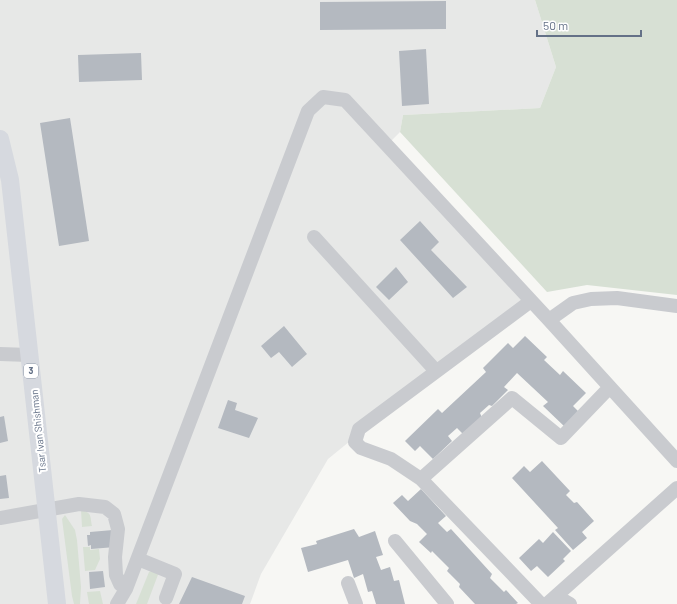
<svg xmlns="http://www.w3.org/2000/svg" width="677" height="604" font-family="Barlow,sans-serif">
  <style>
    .built { fill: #e7e8e7 }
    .green { fill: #d7e0d4 }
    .building { fill: #b4b9c0 }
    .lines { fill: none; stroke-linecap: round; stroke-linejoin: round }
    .minor { stroke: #c9cbcf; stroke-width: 14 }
    .major { stroke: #d6d9df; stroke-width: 18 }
    .labels { text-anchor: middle; stroke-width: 4; stroke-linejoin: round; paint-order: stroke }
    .shield { fill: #fff; stroke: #929cab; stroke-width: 1 }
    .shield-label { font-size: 9px; font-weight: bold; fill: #647187 }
    .street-label { font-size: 10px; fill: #647187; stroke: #fff }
  </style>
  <rect width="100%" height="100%" fill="#f7f7f4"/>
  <path class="built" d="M0,0H535L556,67L540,108L403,115L400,132L387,145L531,301L436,371L328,459L261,574L250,604H0Z"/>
  <path class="green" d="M535,0H677V295L587,285L547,292L400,132L403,115L540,108L556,67Z
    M81,510C92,513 90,515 92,526L82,527Z
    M65,515L75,530L77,540L81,587L80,604H74L72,596L62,519Z
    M83,547H90V550L99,549L100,559L95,570L85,571Z
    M154,570L159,572L147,604H136L149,572Z
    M100,591L103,604H89L87,592Z"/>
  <path class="building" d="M446,1V29L320,30V2Z
    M426,49L429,104L402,106L399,51Z
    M141,53L142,80L79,82L78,55Z
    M70,118L89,241L59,246L40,123Z
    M420,221L439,242L431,250L467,287L453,298L400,240Z
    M396,267L408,282L389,300L376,287Z
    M284,326L307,354L292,367L279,352L271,358L261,346Z
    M525,336L547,357L544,360L560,375L563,371L586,393L573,406L579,412L565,427L543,406L548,402L517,373L504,387L508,390L492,406L489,405L480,413L482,418L464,435L457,428L448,436L452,441L433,459L420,446L415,451L405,441L438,409L442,413L486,372L483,368L508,343L513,348Z
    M228,400L237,403L235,410L258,418L249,438L218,428Z
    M4,416L8,441L0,443V417Z
    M542,461L570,491L566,495L574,503L577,502L594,521L582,532L587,538L573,550L555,530L558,528L512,478L524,466L530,472Z
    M6,475L9,498L0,499V476Z
    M421,489L446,516L438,523L447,532L451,529L492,574L490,578L504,592L506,590L518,603L516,604H475L459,587L460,584L447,571L449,568L432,551L431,553L419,542L427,534L417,524L410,521L393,503L402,495L408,501Z
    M354,529L359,537L375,531L383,555L376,557L381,570L390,567L394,581L399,580L405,604H376L372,591L368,592L363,574L354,578L348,560L308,572L301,548L317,544L316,541Z
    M113,530L115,547L91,549V545L88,546L87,535H90V532Z
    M553,532L571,551L563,559L565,561L548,577L537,566L531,571L519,558L539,539L543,543Z
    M103,571L105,587L90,589L89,572Z
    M192,577L245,596L242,604H179Z"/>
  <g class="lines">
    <path class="minor" d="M314,237L436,371
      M531,301L359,429L355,442L361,448L391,459L421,479L541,604
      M549,320L573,303L591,299L617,298L677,306
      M0,354L29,355
      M421,479L512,398L561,438L610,387
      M0,518L79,504L105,507L114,514L118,529L115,557L116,575L120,584L126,589
      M395,541L447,604
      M138,559L175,574L166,598
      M348,583L356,604
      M556,596L570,604
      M117,604L126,589L308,111L323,97L345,100L549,320L677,461
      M547,604L677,488"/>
    <path class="major" d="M0,139L10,180L57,604"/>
  </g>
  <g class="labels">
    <rect class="shield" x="24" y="364" width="14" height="14" rx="3"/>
    <g class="shield-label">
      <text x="31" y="374">3</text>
    </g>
    <g class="street-label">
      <text transform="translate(38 431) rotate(-96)" y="4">Tsar Ivan Shishman</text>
    </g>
  </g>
  <path d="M537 30v6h104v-6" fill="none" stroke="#647187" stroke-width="2"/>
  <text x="543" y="30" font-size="12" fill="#647187" stroke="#ffffff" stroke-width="3" paint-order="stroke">50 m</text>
</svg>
